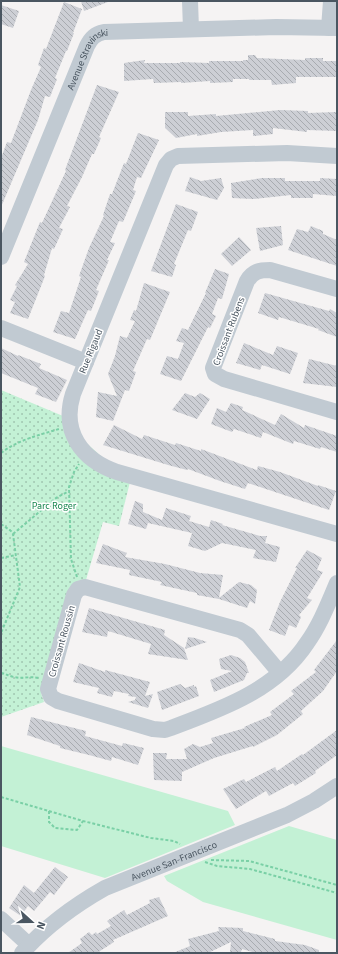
<svg xmlns="http://www.w3.org/2000/svg" width="338" height="954" font-family="'Source Sans 3',sans-serif">
  <style>
    .grass { fill: #c3f1d5 }
    .park { fill: url(#park-dots) }
    .building { fill: url(#building-back-hatch) }
    .lines { fill: none; stroke-linecap: round; stroke-linejoin: round }
    .path { stroke: #7ad0a6; stroke-width: 2; stroke-dasharray: 3 2; stroke-linecap: butt }
    .minor { stroke: #c1cad2; stroke-width: 16 }
    .labels { text-anchor: middle; stroke-width: 3; stroke-linejoin: round; paint-order: stroke }
    .street-label { font-size: 10px; fill: #4a5661; stroke: #fff }
    .park-label { font-size: 10px; fill: #17864f; stroke: #fff }
  </style>
  <defs>
    <pattern id="park-dots" width="8" height="8" patternUnits="userSpaceOnUse"><rect width="8" height="8" fill="#c3f1d5"/><path d="M2 2h.1M6 6h.1" fill="none" stroke="#a0c6b0" stroke-width="1.8" stroke-linecap="round"/></pattern>
    <pattern id="building-back-hatch" width="6" height="6" patternUnits="userSpaceOnUse"><rect width="6" height="6" fill="#cdcfd5"/><path d="M-1 5l2 2M0 0l6 6M5-1l2 2" fill="none" stroke="#a8abb0"/></pattern>
  </defs>
  <rect width="100%" height="100%" fill="#f5f3f3"/>
  <path class="grass" d="M1,746L228,811L235,825L105,878L1,846Z
    M289,826L337,840V940L203,902L167,881L164,876Z"/>
  <path class="park" d="M1,390L63,416L64,423L130,482L119,526L103,522L86,580L77,581L41,693L44,702L1,717Z"/>
  <path class="building" d="M81,1H108V2L84,11Z
    M64,2L82,9L73,33H74L67,51H66L55,78L57,79L50,97L45,96L38,120L1,207V158L7,142L11,143L31,90L41,67L38,65L44,48L46,49Z
    M1,5L19,11L13,28L1,24Z
    M248,55H255L257,58L305,60V58H323V61H337V77H296V83L272,85L271,80H249V79H233V82L210,83V81L181,83V82L154,83L153,79L124,81V63L145,60L144,63H180V62L209,63V61H243V60H248Z
    M97,85L119,92L99,137L101,138L94,154H92L82,177L67,206L70,207L59,228L63,229L54,249L52,248L44,275L45,276L28,319L10,313L15,302L10,300L17,286L15,285L28,264L24,262L40,222L42,223L66,171L65,170Z
    M280,110L308,111V113L337,112V131L307,130V132L273,128V134L253,136V130L221,132L197,136V134L176,138L165,128V112H188V116L216,114V116Z
    M138,133L159,140L141,178L137,177L133,190L136,191L123,222L119,221L110,242L115,243L107,260H109L96,290L99,291L91,311L88,310L75,339L53,332L61,311L69,313L81,277L79,276L89,248L104,216L103,215L110,194H112L124,163L126,164Z
    M190,177L201,181L221,178L224,188L217,200L185,191Z
    M262,178H285V181H320V178L337,179V196L313,194V198H291V195L253,199L232,198L231,183Z
    M176,204L198,212L191,231L188,230L174,264L176,265L172,277L151,271Z
    M281,226L283,245L260,251L256,228Z
    M311,226L323,231V234L337,240V266L288,250L297,229L308,232Z
    M239,237L251,250L232,266L221,254Z
    M215,269L229,274L222,299L218,298L212,314L216,316L210,328L208,327L181,381L160,374L167,356L178,359L184,343L176,341L182,328L188,330L206,293H205Z
    M144,283L170,292L150,340L147,339L133,371L136,372L129,391L125,390L113,421L96,417L98,392L117,396L108,374L115,356L120,336L127,338L135,321L130,320L134,310L136,311Z
    M265,293L329,311L330,309L337,313V337L318,330L319,329L279,317L278,320L258,313Z
    M244,343L273,355L277,346L298,353L290,374L262,365L260,370L236,363Z
    M1,348L18,356V355L41,364L39,368L67,380L56,402L35,394L38,388L1,373Z
    M309,359L337,366V387L303,383Z
    M185,393L195,397L200,393L210,399L197,419L172,410Z
    M231,403L243,407L242,410L275,425L281,414L304,428L305,425L337,436V452L321,447L320,449L294,441L293,444L263,432L261,438L234,429L232,432L211,424L217,408L226,412Z
    M114,425L142,439L144,435L175,445L176,443L201,451V449L257,470L258,466L280,472L318,486V485L336,491L329,510L248,483L245,489L220,481L188,469L187,470L168,465L103,445Z
    M135,501L143,504V512L162,520L166,508L191,516L189,521L209,527L211,520L223,524L222,525L260,536H267L265,543L280,547L276,562L253,558L256,550L222,543L205,551L188,546L192,533L148,523L146,529L128,524Z
    M103,544L127,553L125,557L165,564L200,573L223,575L219,598L239,582L251,585L257,590L255,604L250,601L247,608L219,599L197,595V593L160,585L162,582L129,575L130,570L96,563Z
    M307,550L322,558L317,570L323,572L307,598L312,600L299,615L301,617L296,628L289,625L285,636L269,630L280,602L297,568H295Z
    M89,608L165,630L164,635L184,648L188,660L148,654L151,644L108,631L107,637L82,632Z
    M188,637L195,638L207,642L185,649Z
    M337,640V671L323,691L301,711L303,714L277,735L253,747V746L214,758L182,772V781L154,780L153,753H167L166,759H187L184,749L193,744L200,747L213,743L211,738L245,728L244,727L272,715L270,712L294,694L291,691L316,672L314,670Z
    M231,655L240,658L245,662L249,673H247L244,680L214,692L210,680L232,671L221,669L219,659Z
    M79,663L105,672V670L150,682L145,696L153,694L148,708L128,702L135,700L136,697L128,696L129,694L114,691L112,697L97,693L99,688L73,682Z
    M180,684L185,688L194,685V687L196,686L199,696L162,710L157,692Z
    M31,717L86,731L85,736L122,746L123,743L144,748L138,765L112,757L111,761L89,755L60,748V746L27,735Z
    M337,730V755L315,771L316,773L295,786L293,783L269,796L266,791L236,809L223,789L244,779L246,782L275,767L277,771L302,754L303,755Z
    M55,867L68,877L54,895L50,892L34,911L28,906L21,916L9,908L24,885L34,893Z
    M159,897L168,916L113,940L114,942L97,953H68L82,943L80,939L89,932L92,935L96,932L97,934L111,926L107,921L124,910L127,915L150,903L149,900Z
    M218,927L243,928V931L275,939V941L305,945L319,950V953H256L242,949L241,952H230L231,942L208,953H173L190,946L188,939L219,931Z"/>
  <g class="lines">
    <path class="path" d="M1,453C18,440 39,435 59,429
      M1,524L11,531L13,534L20,587L1,633
      M13,534L56,498L69,491
      M1,558L16,555
      M77,577L71,559L69,487L74,472L79,464
      M1,673C6,674 9,676 14,677C22,679 30,676 39,678
      M1,797L83,821L151,838L174,841L180,844
      M49,811V822L55,828L77,830L83,821
      M211,860L249,861L337,885
      M205,862L217,866L250,869L337,893"/>
    <g class="minor">
      <path d="M190,1L191,29"/>
      <path d="M329,28L331,1"/>
      <path d="M337,156L287,153L178,156L171,159L166,165L73,394C61,432 82,460 117,472L337,534"/>
      <path id="s1" d="M1,257L87,46C91,38 95,34 104,32L276,27L337,28"/>
      <path d="M337,289L270,270C260,270 253,271 247,281L213,368L215,374L224,379L337,412"/>
      <path d="M1,328L86,362"/>
      <path d="M280,673L248,635L240,630L85,587L78,589L74,595L48,689L51,697L58,701L153,729L165,730L171,728C222,709 276,690 307,643C320,625 328,604 337,583"/>
      <path d="M1,919L29,945"/>
      <path id="s2" d="M22,953C45,927 75,905 105,888L287,815L314,801L337,786"/>
    </g>
  </g>
  <g class="labels">
    <g class="street-label">
      <text dy="4" stroke="none"><textPath href="#s1" startOffset="218">Avenue Stravinski</textPath></text>
      <text transform="translate(228 331) rotate(-69)" y="4">Croissant Rubens</text>
      <text transform="translate(90 351) rotate(-68)" y="4">Rue Rigaud</text>
      <text transform="translate(61 641) rotate(-74)" y="4">Croissant Roussin</text>
      <text dy="4" stroke="none"><textPath href="#s2" startOffset="180">Avenue San-Francisco</textPath></text>
    </g>
    <g class="park-label">
      <text x="54" y="509">Parc Roger</text>
    </g>
  </g>
  <rect width="338" height="954" fill="none" stroke="#4a5661" stroke-width="4"/>
  <g transform="translate(32 922) rotate(111)" stroke="#ffffff" stroke-width="3" paint-order="stroke">
  <path d="M0-3L7 15L0 10L-7 15Z" fill="#4a5661"/>
  <text y="-6" font-size="11" font-weight="bold" text-anchor="middle" fill="#4a5661">N</text>
  </g>
</svg>
